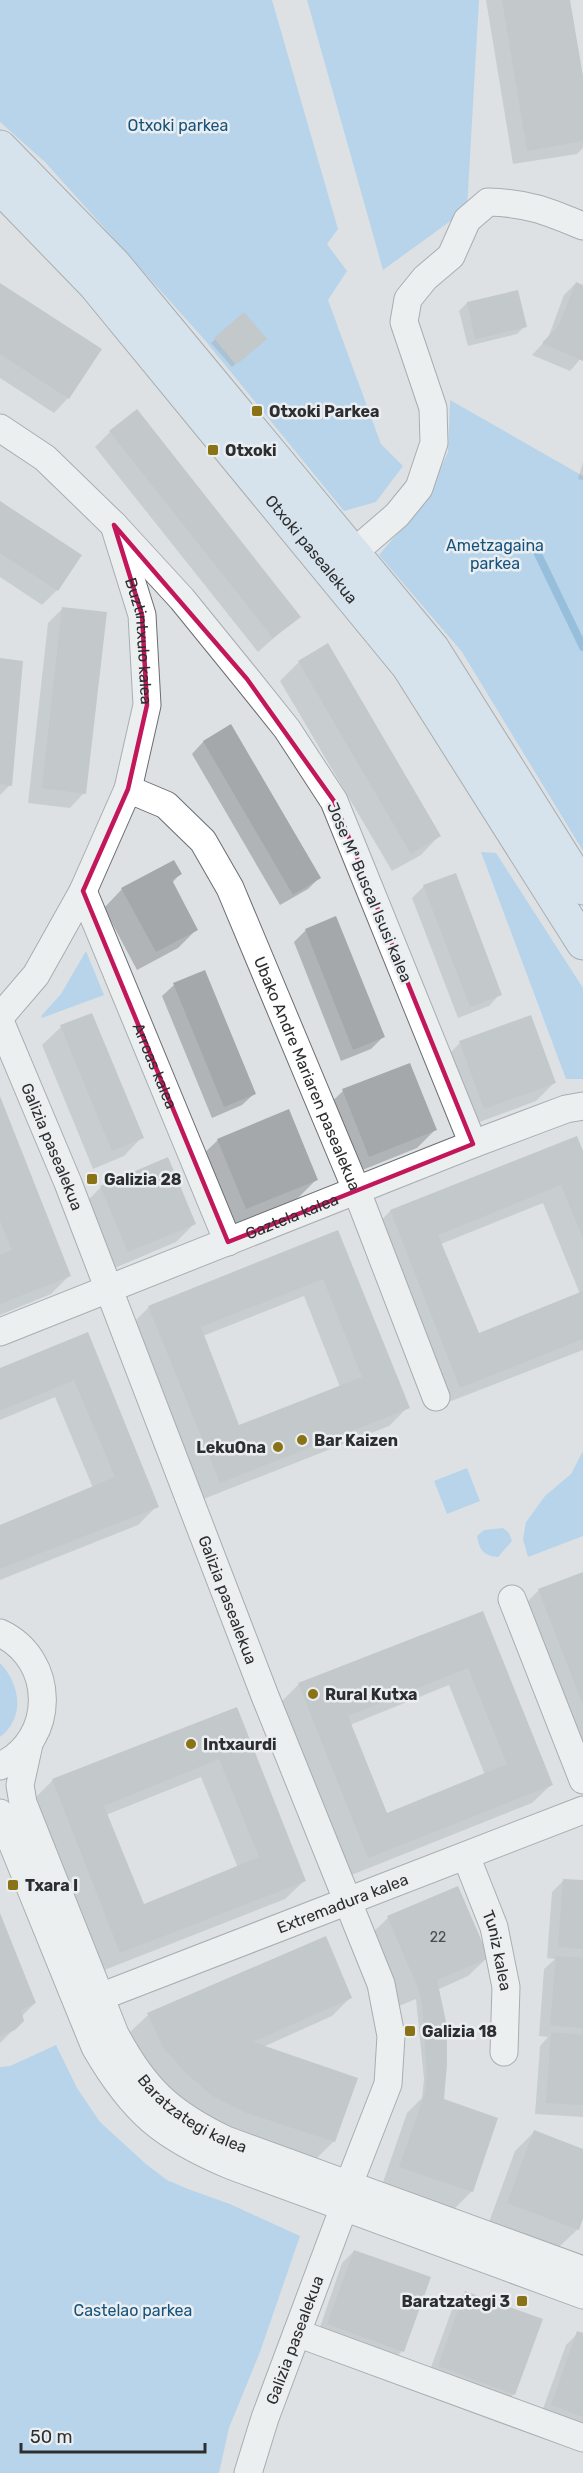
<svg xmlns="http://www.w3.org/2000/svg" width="583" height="2473" font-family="Rubik,sans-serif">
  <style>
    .green { fill: #8bc4f2 }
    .shadow { fill: #0003; fill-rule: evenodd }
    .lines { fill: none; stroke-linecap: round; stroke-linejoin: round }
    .stream { stroke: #4396d3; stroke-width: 8 }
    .building { fill: #a5a8ab; fill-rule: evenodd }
    .street-casing { stroke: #6a6d70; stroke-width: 29 }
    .secondary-casing { stroke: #6a6d70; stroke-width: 35 }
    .street { stroke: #fff; stroke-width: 27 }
    .secondary { stroke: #cfe5f5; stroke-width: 33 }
    .marked { fill: none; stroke: #c2185b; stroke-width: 4.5; stroke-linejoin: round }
    .poi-dot { fill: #8a7316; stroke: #eaeef1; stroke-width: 2 }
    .labels { text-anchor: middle; stroke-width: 5; stroke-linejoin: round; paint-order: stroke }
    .number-label { font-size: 14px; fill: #4b4c4f }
    .park-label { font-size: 16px; fill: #16537c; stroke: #eaeef1 }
    .poi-label { font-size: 16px; font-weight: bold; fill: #2d2e30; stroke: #eaeef1; text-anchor: start }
    .street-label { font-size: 16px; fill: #2d2e30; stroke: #eaeef1 }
  </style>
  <rect width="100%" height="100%" fill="#dde1e4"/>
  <path class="green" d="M0,0H272L338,229L327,244L347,271L328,300L381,444L403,466L376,502L344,511L203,338L45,162L0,122Z
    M307,0H479L467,209L383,270Z
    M450,400L583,476V851L462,652L379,555L426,500L448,452Z
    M481,852L496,853L583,988V1079H566Z
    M86,951L104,995L42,1018L41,1016L61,994Z
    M583,1451V1536L528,1557L523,1539L526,1522L545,1496L571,1474Z
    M467,1468L480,1501L447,1514L434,1481Z
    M503,1528L509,1533L512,1541L498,1557C484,1556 479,1550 477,1536L484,1530Z
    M0,1663C20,1684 26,1717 0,1737Z
    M56,2045L77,2088L100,2122L146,2164L167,2180L188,2189L230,2204L300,2236L260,2352L229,2428L219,2473H0V2067L10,2066Z"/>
  <path class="shadow" d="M486,0H569L583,85V148L577,154L513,164Z
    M576,283L583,287V356L570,371L532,355L548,338L564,295Z
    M0,284L68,398L54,413L0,378Z
    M467,303L525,326L517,334L468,346L459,311Z
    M244,314L261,343L232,367L211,343Z
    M110,432L299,616L258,652L95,447Z
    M583,462V480L578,479Z
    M0,503L57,590L42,605L0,577Z
    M63,608L84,793L70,808L28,803L48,623Z
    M327,646L439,836L421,855L392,871L280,681L299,662Z
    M0,660L10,785L0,795Z
    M231,726L320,877L308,889L280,905L192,754L203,742Z
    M180,874L172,883L197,929L178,948L137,970L104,908L122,889Z
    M424,886L500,994L489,1006L458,1018L412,898Z
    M336,918L383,1037L371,1049L341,1061L294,942L306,930Z
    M174,985L254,1094L242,1105L212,1118L162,996Z
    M61,1027L142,1137L124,1156L93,1169L42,1045Z
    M460,1043L554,1083L536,1101L466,1127L442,1061Z
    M343,1091L435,1130L417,1148L350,1175L324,1109Z
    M0,1101L69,1276L51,1294L0,1315Z
    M577,1138L583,1155V1350L441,1405L372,1230L390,1211ZM543,1203L580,1294L478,1335L441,1244Z
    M218,1140L316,1180L297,1199L227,1227L199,1158Z
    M101,1187L195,1223L176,1242L110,1270L82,1206Z
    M337,1232L408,1407L389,1426L201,1500L130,1326L149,1307ZM304,1296L340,1387L239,1427L203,1336Z
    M87,1334L157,1506L138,1525L0,1580V1527L93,1488L55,1397L0,1420V1369Z
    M583,1573V1772L520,1609L539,1590Z
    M482,1613L551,1785L532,1803L349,1876L280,1703L299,1684ZM449,1685L485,1775L386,1815L350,1725Z
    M236,1709L304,1881L285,1899L102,1971L34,1799L53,1780ZM201,1777L238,1868L143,1906L106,1815Z
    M564,1880L583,1882V2117L535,2114L540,2046L548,2037L539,2036L544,1969L555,1959L547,1958L552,1892Z
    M457,1888L487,1958L468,1976L437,1990L442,2100L472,2191L453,2210L382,2185L407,2113L422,2098L424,2079L416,1999L399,2006L369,1936L388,1918Z
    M0,1917L35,2003L21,2017L22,2021L0,2043Z
    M351,1997L332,2016L263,2047L334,2141L315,2160L192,2113L145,2065L129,2033L148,2015Z
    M534,2132L583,2150V2214L578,2229L559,2247L489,2222L515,2151Z
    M354,2251L402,2351L391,2363L317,2336L342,2263Z
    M466,2292L514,2394L502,2406L427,2378L454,2304Z
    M578,2333L583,2335V2432L540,2417L566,2345Z"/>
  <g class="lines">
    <path class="stream" d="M536,550L583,647"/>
  </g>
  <path class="building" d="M502,0H570L583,76V141L527,151Z
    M576,282L583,285V361L542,343L559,325Z
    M0,283L102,349L69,399L0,354Z
    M518,290L527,327L475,339L467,302Z
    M244,312L267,339L236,365L214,338Z
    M137,409L301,617L273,638L109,431Z
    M0,501L82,555L58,591L0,553Z
    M62,607L107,612L86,794L42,788Z
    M328,643L441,836L411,854L298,661Z
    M0,658L23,661L12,786L0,784Z
    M231,724L321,878L293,895L203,741Z
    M174,860L182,874L172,880L198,930L156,952L121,888Z
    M456,873L502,995L470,1007L423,885Z
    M336,916L385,1037L353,1050L305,929Z
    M205,970L256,1094L224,1107L173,983Z
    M92,1013L144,1138L112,1151L60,1025Z
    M531,1015L556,1083L484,1109L459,1041Z
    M410,1063L437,1130L369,1157L342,1089Z
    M0,1096L71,1276L0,1304V1255L12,1250L0,1221Z
    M289,1109L318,1180L246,1209L217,1139Z
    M577,1136L583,1151V1238L561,1185L438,1235L479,1333L583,1291V1339L460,1388L390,1210Z
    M168,1157L196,1224L128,1252L100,1186Z
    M338,1230L410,1408L220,1483L148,1306ZM323,1279L362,1377L239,1425L201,1327Z
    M88,1332L159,1507L0,1569V1525L115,1477L74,1380L0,1411V1368Z
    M583,1572V1705L538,1589Z
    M483,1611L553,1785L368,1858L298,1683ZM468,1668L507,1764L387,1813L348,1716Z
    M237,1707L306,1881L120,1953L52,1779ZM219,1759L259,1857L144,1904L104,1806Z
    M563,1879L583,1880V1949L558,1947Z
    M458,1886L489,1958L437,1980L447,2026V2064L444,2099L498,2118L473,2192L399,2167L425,2093L427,2074L422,2004L418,1988L387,1916Z
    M0,1913L36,2003L21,2010L24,2021L15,2030L0,2036Z
    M326,1936L352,1998L253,2042L358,2078L335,2142L244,2112L211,2095L185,2072L163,2047L147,2013Z
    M556,1956L583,1958V2028L550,2025Z
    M551,2032L583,2035V2105L546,2103Z
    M534,2130L583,2149V2218L579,2230L507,2203Z
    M354,2250L431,2277L404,2352L327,2324Z
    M465,2291L543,2319L515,2395L438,2366Z
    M577,2331L583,2333V2417L551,2405Z"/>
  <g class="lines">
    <g class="street-casing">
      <g id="street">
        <path id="s1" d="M0,428L45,458L114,525L142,615L147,705L128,789L83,891L36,975L0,1017"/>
        <path d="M114,525L182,599L247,679L287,729L334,801L473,1144"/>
        <path d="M353,553L397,515L419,488L434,443L433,408L404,322L408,299L425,278L451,256L467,220L488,202C528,203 547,211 583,226"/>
        <path id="s2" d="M128,789L166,805L203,841L230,888L356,1189L436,1397"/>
        <path id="s3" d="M83,891L228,1242"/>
        <path id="s4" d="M0,1021L68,1183L265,1696L381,1984L391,2036L388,2084L349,2184"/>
        <path id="s5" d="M0,1332L473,1144L566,1109L583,1106"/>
        <path d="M512,1599L583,1780"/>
        <path d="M0,1633C56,1659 57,1740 0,1766"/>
        <path id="s6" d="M29,1744L20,1785L23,1803L115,2034C144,2089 170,2113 226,2140L583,2270"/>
        <path d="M0,1813L95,2047C133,2113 163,2137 232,2166L583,2295"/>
        <path id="s7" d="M466,1856L494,1927L506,1987L504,2052"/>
        <path id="s8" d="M100,1997L583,1810"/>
        <path d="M297,2333L583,2438"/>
        <path id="s9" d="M248,2473L265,2418L344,2207"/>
      </g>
    </g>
    <g class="secondary-casing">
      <g id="secondary">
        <path d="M0,147L115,265L433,649L583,888"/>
        <path id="s10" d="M0,187L94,284L408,666L583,943"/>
      </g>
    </g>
    <use href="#street" class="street"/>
    <use href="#secondary" class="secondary"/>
  </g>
  <path d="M0 0H583V2473H0ZM114,525L247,679L334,801L473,1144L228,1242L83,891L128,789L147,705L142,615Z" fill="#dde1e4" fill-opacity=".55" fill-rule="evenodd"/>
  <path class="marked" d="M114,525L247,679L334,801L473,1144L228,1242L83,891L128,789L147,705L142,615Z"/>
  <g class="poi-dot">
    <rect x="251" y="405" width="12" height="12" rx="3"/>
    <rect x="207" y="444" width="12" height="12" rx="3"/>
    <rect x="86" y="1173" width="12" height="12" rx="3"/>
    <circle cx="302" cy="1440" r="6"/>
    <circle cx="278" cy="1447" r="6"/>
    <circle cx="313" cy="1694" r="6"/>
    <circle cx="191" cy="1744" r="6"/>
    <rect x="7" y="1879" width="12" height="12" rx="3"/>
    <rect x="404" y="2025" width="12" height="12" rx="3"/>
    <rect x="516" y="2295" width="12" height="12" rx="3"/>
  </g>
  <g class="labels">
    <g class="number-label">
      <text x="438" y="1942">22</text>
    </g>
    <g class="park-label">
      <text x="178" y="131">Otxoki parkea</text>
      <text x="495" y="551">Ametzagaina<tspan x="495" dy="18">parkea</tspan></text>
      <text x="133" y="2316">Castelao parkea</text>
    </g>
    <g class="poi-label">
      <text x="269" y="417">Otxoki Parkea</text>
      <text x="225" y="456">Otxoki</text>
      <text x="104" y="1185">Galizia 28</text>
      <text x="314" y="1446">Bar Kaizen</text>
      <text x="266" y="1453" text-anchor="end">LekuOna</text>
      <text x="325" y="1700">Rural Kutxa</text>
      <text x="203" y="1750">Intxaurdi</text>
      <text x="25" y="1891">Txara I</text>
      <text x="422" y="2037">Galizia 18</text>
      <text x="510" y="2307" text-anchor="end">Baratzategi 3</text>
    </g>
    <g class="street-label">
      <text dy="6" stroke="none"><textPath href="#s10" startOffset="478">Otxoki pasealekua</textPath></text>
      <text dy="6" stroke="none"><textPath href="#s1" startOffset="270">Buztintxulo kalea</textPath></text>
      <text transform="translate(370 892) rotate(67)" y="6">Jose Mª Buscal Isusi kalea</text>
      <text dy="6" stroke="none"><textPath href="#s3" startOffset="189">Arroas kalea</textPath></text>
      <text dy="6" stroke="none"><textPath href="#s2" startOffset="348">Ubako Andre Mariaren pasealekua</textPath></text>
      <text dy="6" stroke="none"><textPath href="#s4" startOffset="136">Galizia pasealekua</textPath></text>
      <text dy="6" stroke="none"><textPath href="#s5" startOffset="314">Gaztela kalea</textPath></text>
      <text dy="6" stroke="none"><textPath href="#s4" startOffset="622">Galizia pasealekua</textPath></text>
      <text dy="6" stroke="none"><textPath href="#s8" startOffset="260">Extremadura kalea</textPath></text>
      <text dy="6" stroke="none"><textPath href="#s7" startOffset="100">Tuniz kalea</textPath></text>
      <text dy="6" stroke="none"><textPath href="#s6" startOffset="423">Baratzategi kalea</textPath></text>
      <text dy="6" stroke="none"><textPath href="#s9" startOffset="141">Galizia pasealekua</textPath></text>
    </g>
  </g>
  <path d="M21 2443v9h184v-9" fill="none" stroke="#2d2e30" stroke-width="3"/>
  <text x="30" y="2443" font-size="18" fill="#2d2e30" stroke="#eaeef1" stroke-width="4.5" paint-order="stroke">50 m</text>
</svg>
